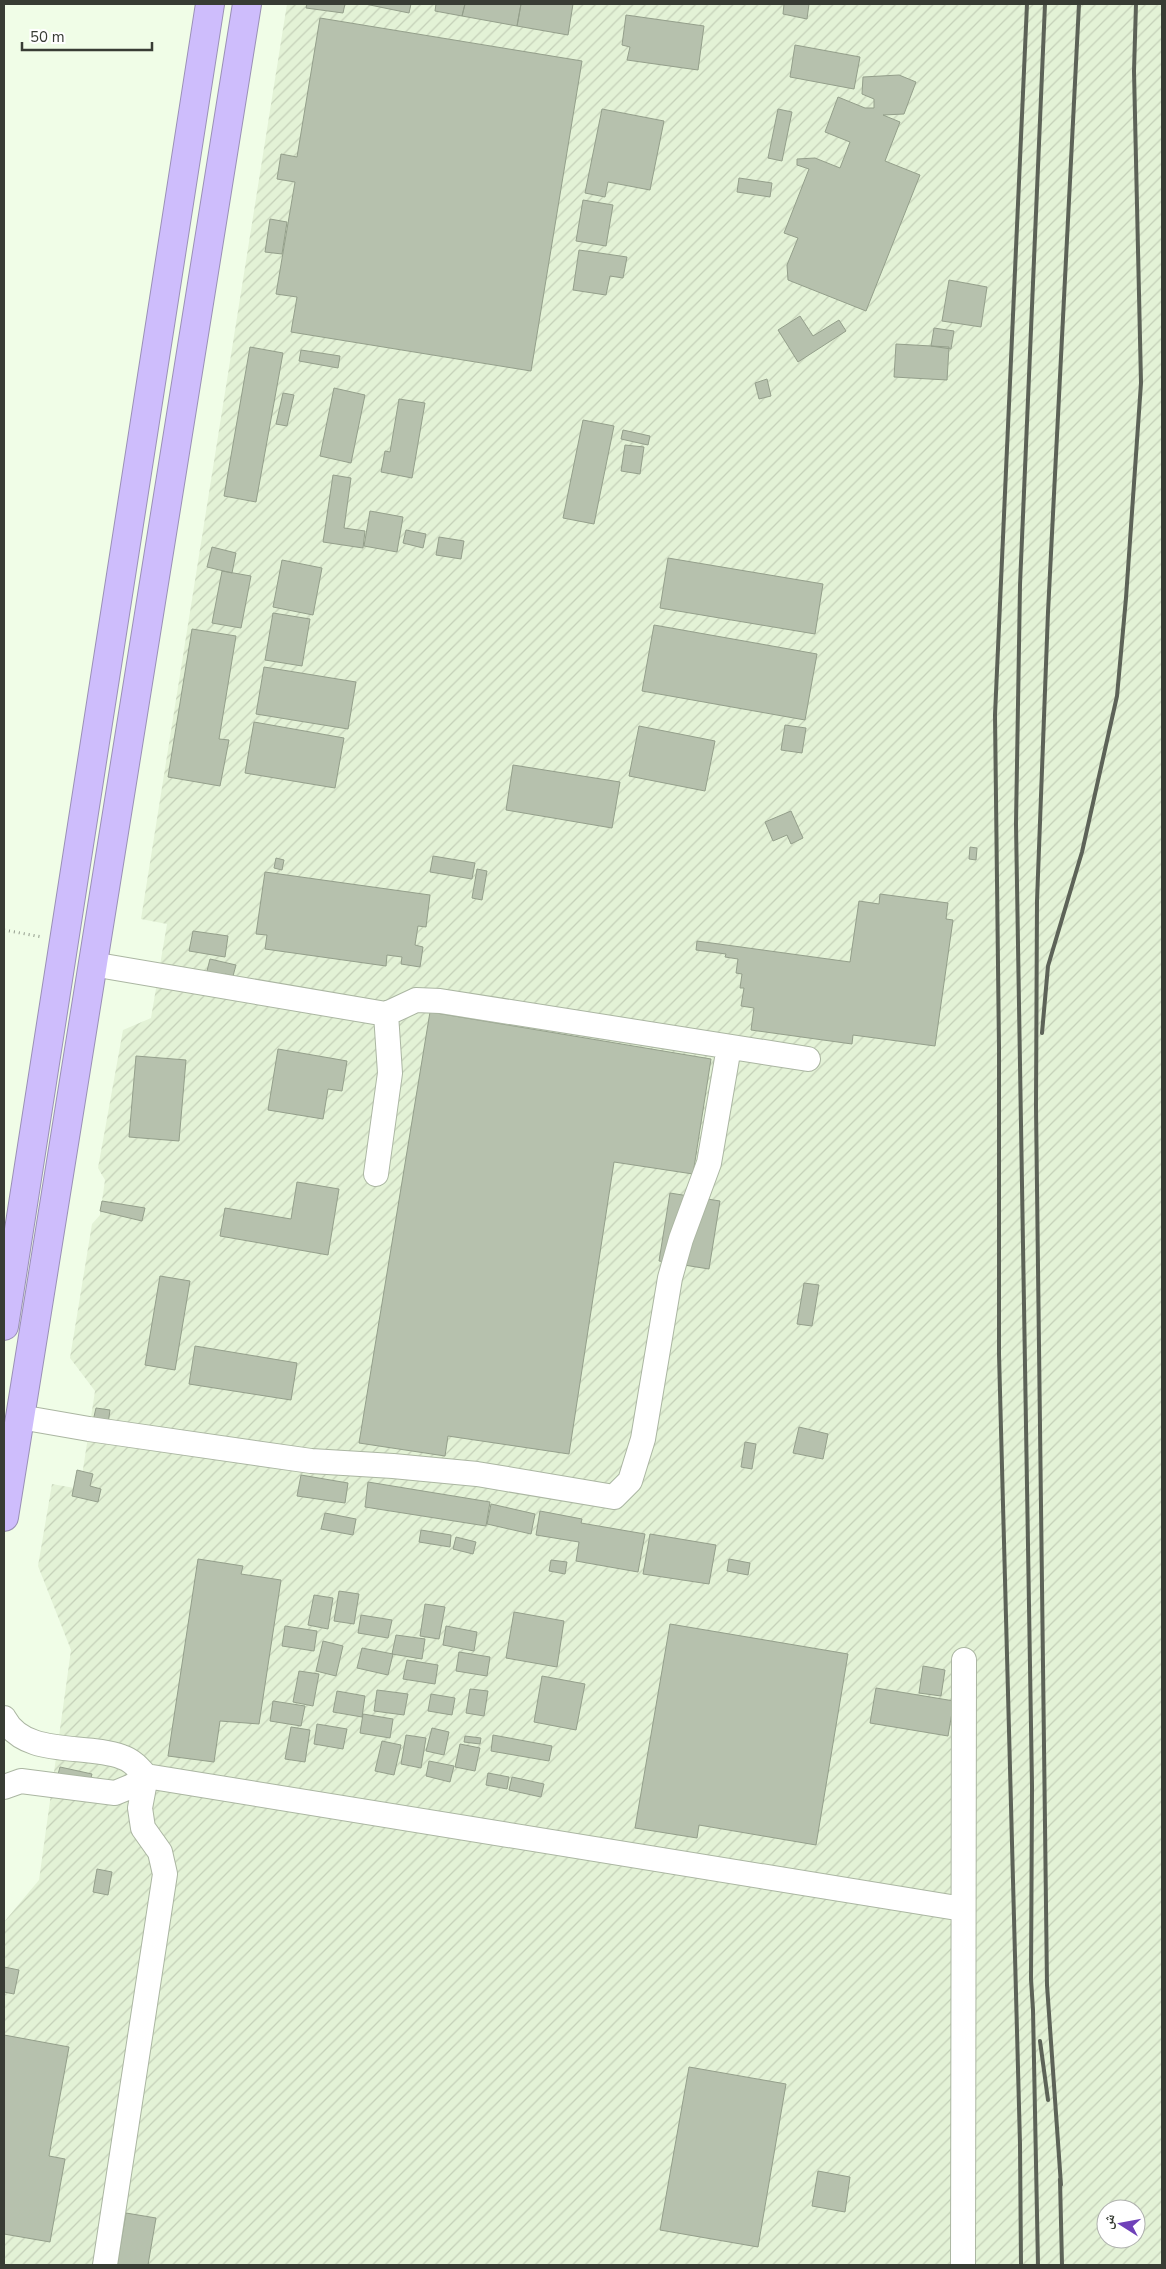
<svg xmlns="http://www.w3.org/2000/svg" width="1166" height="2269" font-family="'Nunito Sans','Noto Naskh Arabic',sans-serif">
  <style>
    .industrial { fill: url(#industrial-furrows); fill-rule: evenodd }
    .building { fill: #b6c1ad; stroke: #949f8b }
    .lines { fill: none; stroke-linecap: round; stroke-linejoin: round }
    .minor-casing { stroke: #abb6a2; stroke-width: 26 }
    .highway-casing { stroke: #9a90b6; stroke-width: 30 }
    .path { stroke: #929b8c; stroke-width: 3; stroke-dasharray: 1 4; stroke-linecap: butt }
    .minor { stroke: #fff; stroke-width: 24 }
    .highway { stroke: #cebdfc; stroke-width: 28 }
    .rail { stroke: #5d6358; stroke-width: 4 }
  </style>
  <defs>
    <pattern id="industrial-furrows" width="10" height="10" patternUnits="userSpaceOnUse" patternTransform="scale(1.25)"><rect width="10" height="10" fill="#e3f2d6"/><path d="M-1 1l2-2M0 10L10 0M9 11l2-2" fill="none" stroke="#c4d0b8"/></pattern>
  </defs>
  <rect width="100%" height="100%" fill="#f0fde7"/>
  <path class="industrial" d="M287,4H1162V2265H4V1922L39,1880L71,1650L38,1566L52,1484L80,1489L95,1391L70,1358L92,1224L100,1215L105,1180L98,1168L123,1030L151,1018L167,924L141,919ZM1106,2209H1136V2239H1106Z"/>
  <path class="building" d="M307,4H345L343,13L306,8Z
    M365,4H411L409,13Z
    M436,4H465L462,16L435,11Z
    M465,4H521L517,26L462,16Z
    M521,4H573L568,35L517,26Z
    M784,4H809L807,19L783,14Z
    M626,15L704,26L698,70L627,60L630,47L622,45Z
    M320,18L582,61L531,371L291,332L297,297L276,294L295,182L277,179L281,154L297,157Z
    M795,45L860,57L854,89L790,77Z
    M899,75L916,82L904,114L883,115L900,122L885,161L920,175L866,311L788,280L787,265L798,238L784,233L809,169L797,165V159L815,158L840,168L850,142L825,132L838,97L865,108H874V99L862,94L863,77Z
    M602,109L664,121L650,190L608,182L605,197L585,193Z
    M778,109L792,112L782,161L768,158Z
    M739,178L772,183L770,197L737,192Z
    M583,200L613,205L606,246L576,241Z
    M270,219L287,222L282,254L265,252Z
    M579,250L627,257L623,278L610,276L606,295L573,290Z
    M949,280L987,287L981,327L942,321Z
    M800,316L813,336L839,320L846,331L798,362L778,330Z
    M934,328L954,331L951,349L931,346Z
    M896,344L949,347L947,380L894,377Z
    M250,347L283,353L256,502L224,496Z
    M301,350L340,356L338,368L299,361Z
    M767,379L771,396L759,399L755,383Z
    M334,388L365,395L351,463L320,456Z
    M283,393L294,395L287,426L276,424Z
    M399,399L425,403L412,478L381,472L385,451L390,452Z
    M583,420L614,426L594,524L563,518Z
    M623,430L650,436L648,445L621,439Z
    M625,445L644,447L640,474L621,471Z
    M333,475L351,478L344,528L365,531L363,548L323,542Z
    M370,511L403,517L397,552L364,546Z
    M406,530L426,534L423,548L403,543Z
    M439,537L464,541L461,559L436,555Z
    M212,547L236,553L232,573L207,567Z
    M668,558L823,584L815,634L660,608Z
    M282,560L322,568L313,615L273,607Z
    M222,571L251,576L241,628L212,623Z
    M273,613L310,619L302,666L265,660Z
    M654,625L817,654L805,720L642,691Z
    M192,629L236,636L219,739L229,740L220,786L168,777Z
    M264,667L356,682L348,729L256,714Z
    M254,722L344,738L335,788L245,773Z
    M785,725L806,728L802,753L781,750Z
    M639,726L715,741L705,791L629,776Z
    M513,765L620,782L612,828L506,810Z
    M791,811L803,838L791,844L787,835L773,841L765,822Z
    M970,847L977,848L976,860L969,859Z
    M433,856L475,863L472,879L430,872Z
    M276,858L284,860L282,870L274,868Z
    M477,869L487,871L482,900L472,898Z
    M265,872L430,895L426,927L418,926L415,945L423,947L420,967L401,964L402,957L387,955L386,966L265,949L267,935L256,934Z
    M880,894L948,903L946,919L953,920L935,1046L853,1035L852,1044L751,1030L754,1008L741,1006L744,988H740L742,974L736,973L738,959L725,957L726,954L696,950L697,941L850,962L859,901L879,904Z
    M193,931L228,936L225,957L189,951Z
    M210,959L236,965L233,976L225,974L224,979L206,975Z
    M430,1012L711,1059L693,1174L614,1162L569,1454L448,1436L445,1456L359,1443Z
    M278,1049L347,1061L342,1091L328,1089L323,1119L268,1110Z
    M136,1056L186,1060L179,1141L129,1137Z
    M297,1182L339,1189L328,1255L220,1236L225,1208L291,1219Z
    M670,1193L720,1201L709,1269L659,1261Z
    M102,1201L145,1208L142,1221L100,1211Z
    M160,1276L190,1281L175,1370L145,1365Z
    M804,1283L819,1285L812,1326L797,1324Z
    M195,1346L297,1363L291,1400L189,1384Z
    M96,1408L110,1410L108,1424L93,1421Z
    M799,1427L828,1434L823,1459L793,1453Z
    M745,1442L756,1444L752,1469L741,1467Z
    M77,1470L93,1474L90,1486L101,1489L98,1502L72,1496Z
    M301,1475L348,1483L345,1503L297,1496Z
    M368,1482L490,1502L486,1526L365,1507Z
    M491,1504L535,1514L531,1534L487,1524Z
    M540,1511L582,1519L581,1523L645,1534L638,1572L576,1561L579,1542L536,1535Z
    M325,1513L356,1519L353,1535L321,1529Z
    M421,1530L451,1535L450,1547L419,1542Z
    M650,1534L716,1545L709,1584L643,1574Z
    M456,1537L476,1542L473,1554L453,1549Z
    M198,1559L243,1566L241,1574L281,1580L259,1724L220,1721L214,1762L168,1756Z
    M729,1559L750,1563L748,1575L727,1571Z
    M551,1560L567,1562L565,1574L549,1571Z
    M339,1591L359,1594L354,1624L334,1621Z
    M314,1595L333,1598L328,1629L308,1625Z
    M425,1604L445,1607L439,1639L420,1636Z
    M514,1612L564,1621L557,1667L506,1658Z
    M361,1615L392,1620L388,1638L358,1633Z
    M670,1624L848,1654L816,1845L699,1825L697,1838L635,1828Z
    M285,1626L317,1631L314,1651L282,1646Z
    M446,1626L477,1632L474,1651L443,1645Z
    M396,1635L425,1639L422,1659L392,1654Z
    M323,1641L343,1646L336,1676L316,1671Z
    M362,1648L393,1654L388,1675L357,1668Z
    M459,1652L490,1657L487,1676L456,1671Z
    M407,1660L438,1665L435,1684L403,1679Z
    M923,1666L945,1670L941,1696L919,1693Z
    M299,1671L319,1674L313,1706L293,1702Z
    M542,1676L585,1684L576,1730L534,1722Z
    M876,1688L954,1701L948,1736L870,1723Z
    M470,1689L488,1691L484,1716L466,1713Z
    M377,1690L408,1694L404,1715L374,1711Z
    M337,1691L365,1696L362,1717L333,1712Z
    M431,1694L455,1698L452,1715L428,1711Z
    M273,1701L305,1706L301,1726L270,1721Z
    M363,1714L393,1719L390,1738L360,1733Z
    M317,1724L347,1729L343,1749L314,1744Z
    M291,1727L310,1730L305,1762L285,1759Z
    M432,1728L449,1732L444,1755L426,1751Z
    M406,1735L426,1738L421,1768L401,1764Z
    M493,1735L552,1746L549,1761L491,1751Z
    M465,1736L481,1738L480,1744L464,1742Z
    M382,1741L401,1745L394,1775L375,1771Z
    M460,1744L480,1748L475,1771L455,1767Z
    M429,1761L454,1766L450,1782L426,1776Z
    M60,1767L92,1774L89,1785L57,1778Z
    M488,1773L509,1777L507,1789L486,1785Z
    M512,1777L544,1784L541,1797L509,1790Z
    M97,1869L112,1872L108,1895L93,1892Z
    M4,1967L19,1970L14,1994L4,1992Z
    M4,2035L69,2047L49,2156L65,2159L50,2242L4,2234Z
    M689,2067L786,2084L758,2247L660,2230Z
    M818,2171L850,2177L845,2212L812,2206Z
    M126,2213L156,2218L148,2265H117Z"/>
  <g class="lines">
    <g class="minor-casing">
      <path id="minor" d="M92,964L386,1014L416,1000L440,1001L808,1059
        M376,1174L390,1073L386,1014
        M20,1417L89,1429L311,1461L393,1466L477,1474L614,1497L630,1481L643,1439L670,1278L681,1239L709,1163L729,1047
        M4,1718C25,1758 85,1743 122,1757C132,1760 139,1768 146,1776L963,1909
        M4,1787L21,1781L115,1793L132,1786L146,1776
        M105,2265L165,1874L160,1852L143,1828L140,1808L146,1776
        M963,2265L964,1660"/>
    </g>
    <g class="highway-casing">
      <path id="highway" d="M4,1326L210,4
        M4,1517C84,1013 168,509 247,4"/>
    </g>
    <path class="path" d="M4,930L42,937"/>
    <use href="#minor" class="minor"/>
    <use href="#highway" class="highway"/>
    <path class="rail" d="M1042,1033L1048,966L1082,852L1117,696L1126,598L1141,383L1134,71L1136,4
      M1040,2041L1048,2100
      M1060,2179L1062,2265
      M1061,2185L1047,1985L1036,1107L1037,901L1048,612L1079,4
      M1021,2265L1020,2144L999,1354V1047L995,715L1027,4
      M1038,2265L1033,2010L1031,1979L1032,1786L1016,824L1020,585L1045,4"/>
  </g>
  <rect width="1166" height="2269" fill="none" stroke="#383c34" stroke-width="10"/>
  <g transform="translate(1121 2224) rotate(281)"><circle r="24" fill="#ffffff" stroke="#afb1ae"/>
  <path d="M0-4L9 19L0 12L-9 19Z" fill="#6f41b9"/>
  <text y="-8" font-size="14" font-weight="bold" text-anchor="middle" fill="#383c34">ش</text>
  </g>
  <path d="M22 42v8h130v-8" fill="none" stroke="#383c34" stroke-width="2.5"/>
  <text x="30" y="42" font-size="15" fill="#383c34" stroke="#ffffff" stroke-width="4" paint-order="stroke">50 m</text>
</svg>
